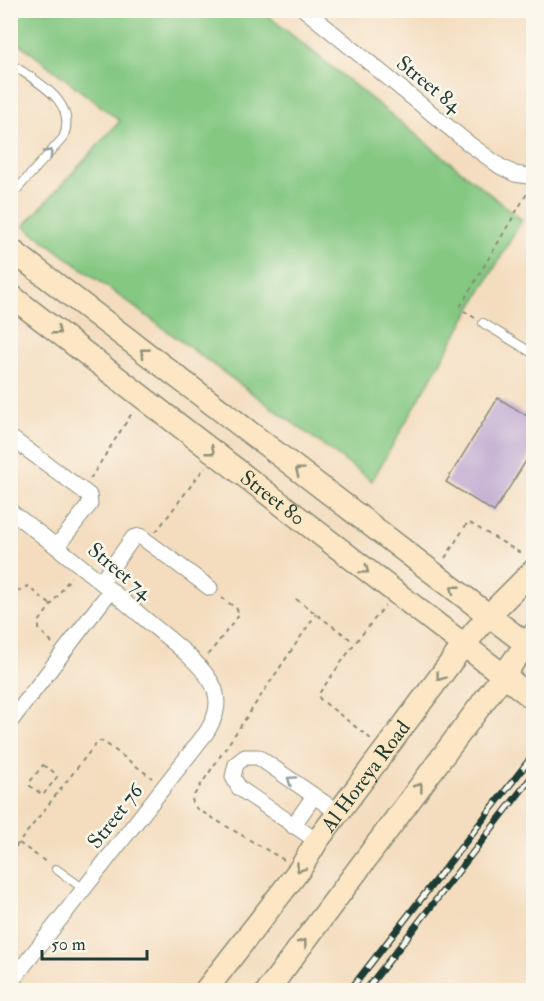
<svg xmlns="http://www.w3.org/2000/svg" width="544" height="1001" font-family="'IM FELL Double Pica',serif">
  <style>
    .green { fill: #84c882; stroke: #52825b; stroke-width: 1.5 }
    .building { fill: #bfa9d2 }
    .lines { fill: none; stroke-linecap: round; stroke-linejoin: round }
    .lane-casing { stroke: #8a8d7a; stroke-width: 10 }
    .street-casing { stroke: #8a8d7a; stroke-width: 17 }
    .secondary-casing { stroke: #8a8d7a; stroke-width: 25 }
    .path { stroke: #8a8d7a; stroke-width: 2; stroke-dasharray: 4.5 4.5; stroke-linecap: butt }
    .lane { stroke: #fff; stroke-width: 8 }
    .street { stroke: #fff; stroke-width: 15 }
    .secondary { stroke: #fce6c4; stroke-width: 22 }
    .rail-casing { stroke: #1f3d34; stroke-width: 7 }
    .rail { stroke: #fbf7ec; stroke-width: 4.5; stroke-dasharray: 14; stroke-linecap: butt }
    .oneway { stroke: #8f9e9a }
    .oneway2 { stroke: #8e927c }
    .labels { text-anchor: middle; stroke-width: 5; stroke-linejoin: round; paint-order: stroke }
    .street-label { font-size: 21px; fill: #1f3d34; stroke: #fbf7ec }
  </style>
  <rect width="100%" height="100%" fill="#fbf7ec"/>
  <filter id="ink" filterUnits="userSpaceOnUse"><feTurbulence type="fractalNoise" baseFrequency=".0167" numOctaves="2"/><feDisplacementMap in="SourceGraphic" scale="12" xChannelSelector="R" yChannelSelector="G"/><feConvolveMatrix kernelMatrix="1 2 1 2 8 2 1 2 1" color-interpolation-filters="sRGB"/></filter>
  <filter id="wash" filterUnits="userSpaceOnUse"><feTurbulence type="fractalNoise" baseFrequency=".008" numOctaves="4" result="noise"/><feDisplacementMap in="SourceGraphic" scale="24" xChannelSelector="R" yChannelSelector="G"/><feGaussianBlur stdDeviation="1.35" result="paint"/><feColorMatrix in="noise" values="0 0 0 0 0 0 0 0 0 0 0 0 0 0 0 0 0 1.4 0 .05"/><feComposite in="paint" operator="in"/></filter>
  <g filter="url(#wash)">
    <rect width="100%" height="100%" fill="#f4ddbf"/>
    <path class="green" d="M10,11H262L522,220L372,481L24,226L120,121L11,37Z"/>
    <g id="blocks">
      <path class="building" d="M498,398L534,420V448L494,512L446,482Z"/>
    </g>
  </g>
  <g filter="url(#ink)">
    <use href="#blocks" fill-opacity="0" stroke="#8a8d7a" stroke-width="1.5"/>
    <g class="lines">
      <g class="lane-casing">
        <path id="lane" d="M10,63C36,82 79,101 63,138L10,197
          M483,323L534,354
          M56,869L84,889"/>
      </g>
      <g class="street-casing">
        <path id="street" d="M305,10L468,143L501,167L515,174L534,177
          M10,437L89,495L90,504L57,546
          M10,511C58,547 105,585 151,624C169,639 207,667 215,690C220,706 215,719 206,733L10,983
          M101,582L133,538L140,536L210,588
          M10,722L111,590
          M293,826L314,796
          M317,841L239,788L233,777L236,764L245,757H258L339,813"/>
      </g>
      <g class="secondary-casing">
        <g id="secondary">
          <path d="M10,249L534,650"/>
          <path id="s1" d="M10,295L534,699"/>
          <path id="s2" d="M206,990L300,869L317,841L463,646L488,616L534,570"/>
          <path d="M268,990L534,634"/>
        </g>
      </g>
      <path class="path" d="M475,318L464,311L461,305L463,302L529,190
        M90,479L132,413
        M156,532L205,467
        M445,558L468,522L524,555
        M10,585L20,591L27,586L51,605
        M296,599L354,642
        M52,643L39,629V622L71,577
        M208,655L239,615L237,609L222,598
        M371,739L320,699L318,695L355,643L385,606
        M43,765L55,773L57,777L43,795L30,786L29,783Z
        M19,843L46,862
        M10,854L98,741L104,742L152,778
        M284,860L197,809L193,804L192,798L316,614"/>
      <use href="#lane" class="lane"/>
      <use href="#street" class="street"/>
      <use href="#secondary" class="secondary"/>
      <g class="rail-casing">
        <path id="rail" d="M350,990L534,754
          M366,990L534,774"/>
      </g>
      <use href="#rail" class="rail"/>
    </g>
    <defs><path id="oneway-chevron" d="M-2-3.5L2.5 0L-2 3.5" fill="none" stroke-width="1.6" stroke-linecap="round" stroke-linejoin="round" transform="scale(1.5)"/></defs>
    <g class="oneway">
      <use href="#oneway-chevron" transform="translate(49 153) rotate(-48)"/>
      <use href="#oneway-chevron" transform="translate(291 780) rotate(-145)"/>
    </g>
    <g class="oneway2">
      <use href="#oneway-chevron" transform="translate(57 331) rotate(38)"/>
      <use href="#oneway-chevron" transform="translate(144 352) rotate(-142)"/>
      <use href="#oneway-chevron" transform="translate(211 451) rotate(38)"/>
      <use href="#oneway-chevron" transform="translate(299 471) rotate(-143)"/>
      <use href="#oneway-chevron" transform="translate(365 570) rotate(37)"/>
      <use href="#oneway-chevron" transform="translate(454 589) rotate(-141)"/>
      <use href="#oneway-chevron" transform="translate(440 677) rotate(126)"/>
      <use href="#oneway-chevron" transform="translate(419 787) rotate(-53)"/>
      <use href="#oneway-chevron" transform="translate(300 868) rotate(125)"/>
      <use href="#oneway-chevron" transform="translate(303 943) rotate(-53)"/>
    </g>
  </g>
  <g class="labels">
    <g class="street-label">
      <text transform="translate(429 84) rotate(39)" y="7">Street 84</text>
      <text dy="7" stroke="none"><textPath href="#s1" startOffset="332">Street 80</textPath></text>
      <text transform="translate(120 571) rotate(40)" y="7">Street 74</text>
      <text dy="7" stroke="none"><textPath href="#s2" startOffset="267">Al Horeya Road</textPath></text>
      <text transform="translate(115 816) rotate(-52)" y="7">Street 76</text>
    </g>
  </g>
  <rect width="544" height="1001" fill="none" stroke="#fbf7ec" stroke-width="36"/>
  <path d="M42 950v9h105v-9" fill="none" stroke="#1f3d34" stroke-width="3"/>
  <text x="51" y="950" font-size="18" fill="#1f3d34" stroke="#fbf7ec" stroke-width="4.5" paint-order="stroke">50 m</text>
</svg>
